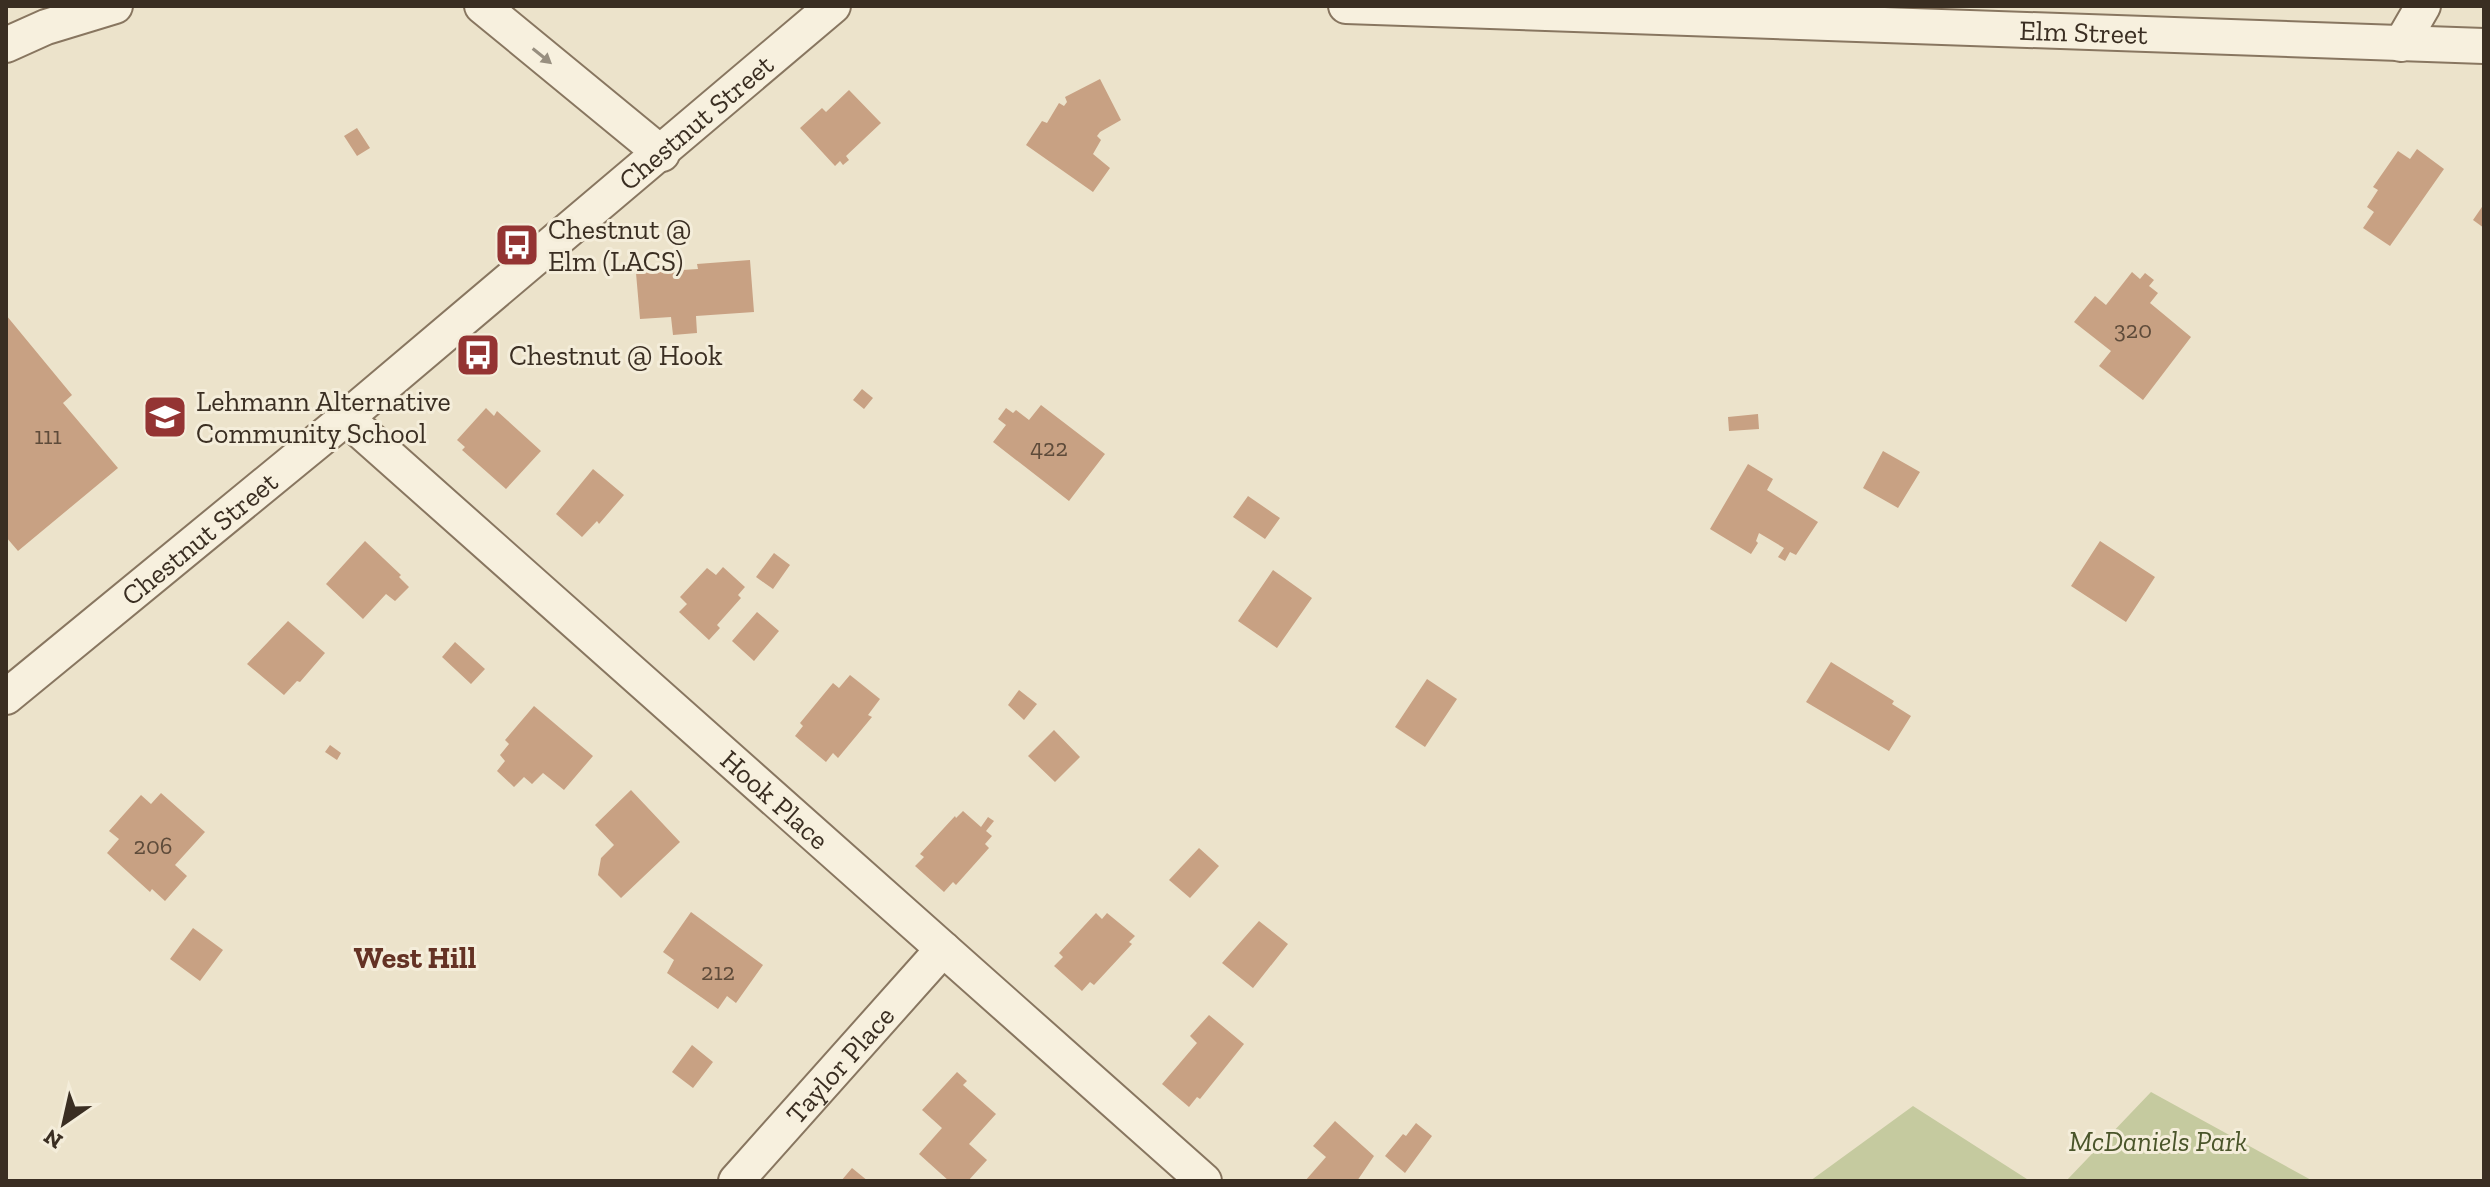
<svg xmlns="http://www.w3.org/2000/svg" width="2490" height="1187" font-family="'Zilla Slab',serif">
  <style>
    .green { fill: #c5ca9f }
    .building { fill: #c8a183 }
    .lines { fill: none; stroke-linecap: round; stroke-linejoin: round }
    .street-casing { stroke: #887660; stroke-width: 38 }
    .street { stroke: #f7f0de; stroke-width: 34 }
    .oneway { fill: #988f80 }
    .labels { text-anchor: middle; stroke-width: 6; stroke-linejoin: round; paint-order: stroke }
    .number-label { font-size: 24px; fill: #5e4b3a }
    .street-label { font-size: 28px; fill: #3a2e22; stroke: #f4edda }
    .poi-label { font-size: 28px; fill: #3a2e22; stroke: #f4edda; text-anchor: start }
    .park-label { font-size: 28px; font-style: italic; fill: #4a552a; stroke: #f4edda }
    .neighbourhood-label { font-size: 30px; font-weight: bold; fill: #643224; stroke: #f4edda }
  </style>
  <rect width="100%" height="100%" fill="#ece3cb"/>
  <path class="green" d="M2151,1092L2313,1181H2066Z
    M1913,1106L2030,1181H1810Z"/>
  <path class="building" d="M1100,79L1121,120L1100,132L1097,136L1101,140L1093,154L1110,168L1093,192L1026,145L1042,121L1047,123L1059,103L1064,106L1067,102L1065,97Z
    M849,90L881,123L846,156L849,160L843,165L840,161L835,166L800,128L822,108L826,112Z
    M357,128L370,148L357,156L344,136Z
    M2417,149L2444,169L2390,246L2363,228L2374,212L2367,207L2378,190L2373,187L2398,151L2410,159Z
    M2484,204V228L2473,220Z
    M518,234L522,240L510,250L505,244Z
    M750,260L754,312L696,316L697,333L673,335L671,317L640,319L636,273L698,269L697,264Z
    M2132,272L2140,279L2145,273L2154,280L2149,286L2158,293L2150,303L2191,337L2143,400L2099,366L2111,351L2074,322L2095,296L2106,305Z
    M6,315L72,395L63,403L118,468L18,551L6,537Z
    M862,389L873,398L864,409L853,400Z
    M1041,405L1105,454L1069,501L993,442L1006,425L998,419L1006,408L1013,413L1016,410L1029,420Z
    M486,408L494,416L497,411L541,451L506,489L462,450L465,447L457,440Z
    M1758,414L1759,429L1729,431L1728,417Z
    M1883,451L1920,472L1898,508L1863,488Z
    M1748,464L1773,479L1767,490L1818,522L1796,555L1790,552L1785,561L1778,557L1784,548L1759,533L1756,541L1758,543L1751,554L1710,529Z
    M593,469L624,495L599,524L597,521L582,537L556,514Z
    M1248,496L1280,518L1265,539L1233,517Z
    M365,541L401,575L399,577L409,587L395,601L386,594L363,619L326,584Z
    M2100,541L2155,577L2126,622L2071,586Z
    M774,553L790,565L773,589L756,577Z
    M723,567L745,587L738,595L741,598L717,625L720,628L709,640L679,612L687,604L680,597L707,568L716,575Z
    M1273,570L1312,598L1277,648L1238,621Z
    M757,612L779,631L754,661L732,641Z
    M288,621L325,653L300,682L297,681L284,695L247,664Z
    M455,642L485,669L471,684L442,657Z
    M1831,662L1894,701L1892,704L1911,716L1889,751L1806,702Z
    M850,675L880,699L868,715L872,717L838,758L833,753L826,762L795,736L803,726L800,723L833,683L839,688Z
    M1427,679L1457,699L1425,747L1395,727Z
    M1019,690L1037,704L1024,720L1008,705Z
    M534,706L593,756L564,790L543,773L532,784L524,777L514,787L497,771L505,761L500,755L509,744L505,740Z
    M1054,730L1080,757L1055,782L1028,756Z
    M330,745L341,753L337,760L325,752Z
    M631,790L680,842L621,898L598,875L601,858L614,845L595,825Z
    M161,793L205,832L175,865L187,876L165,901L152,889L150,892L107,853L119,839L109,831L141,795L151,804Z
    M963,811L981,827L988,817L994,821L986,831L992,836L985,844L989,848L956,885L953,882L944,892L915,866L924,857L920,854L955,816L956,818Z
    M1199,848L1219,866L1190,898L1169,880Z
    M691,912L763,965L736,1003L727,996L718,1009L667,973L674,960L663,952Z
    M1096,913L1102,919L1107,913L1135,936L1129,942L1132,944L1094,985L1090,982L1082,991L1054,966L1063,957L1059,953Z
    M1259,921L1288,944L1253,988L1222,963Z
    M193,928L223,950L200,981L170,959Z
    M1209,1015L1244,1044L1200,1099L1197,1097L1189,1107L1162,1084L1197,1043L1190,1036Z
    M692,1045L713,1062L693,1088L672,1072Z
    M957,1072L967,1081L963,1085L996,1114L969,1144L987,1160L968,1181H949L919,1154L942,1128L922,1110Z
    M1335,1121L1374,1156L1357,1181H1305L1326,1157L1313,1146Z
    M1416,1123L1432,1136L1405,1173L1385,1156L1403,1134L1406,1136Z
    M852,1168L868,1181H841Z"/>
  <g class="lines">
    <g class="street-casing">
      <g id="street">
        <path d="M482,6L662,154"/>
        <path id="s1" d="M1346,6L2484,46"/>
        <path d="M2401,44L2423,6"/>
        <path d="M6,45L46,27L115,6"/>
        <path id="s2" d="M346,418L1204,1181"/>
        <path id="s3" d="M6,697L346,418L833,6"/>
        <path id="s4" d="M736,1181L943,949"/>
      </g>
    </g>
    <use href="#street" class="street"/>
  </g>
  <defs><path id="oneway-solid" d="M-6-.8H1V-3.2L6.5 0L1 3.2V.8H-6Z" transform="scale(2)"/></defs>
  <use class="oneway" href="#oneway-solid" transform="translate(542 56) rotate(39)"/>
  <defs>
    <g id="bus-square" transform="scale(2.3)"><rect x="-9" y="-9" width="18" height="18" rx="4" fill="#943433" stroke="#f4edda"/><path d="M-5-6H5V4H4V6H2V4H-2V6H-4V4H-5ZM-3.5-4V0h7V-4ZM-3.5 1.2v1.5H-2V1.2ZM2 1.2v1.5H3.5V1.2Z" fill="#fff"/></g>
    <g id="school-square" transform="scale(2.3)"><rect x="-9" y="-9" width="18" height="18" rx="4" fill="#943433" stroke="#f4edda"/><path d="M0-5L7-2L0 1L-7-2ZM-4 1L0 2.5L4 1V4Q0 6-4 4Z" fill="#fff"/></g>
  </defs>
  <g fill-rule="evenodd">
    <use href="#bus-square" x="517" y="245"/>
    <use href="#bus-square" x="478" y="355"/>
    <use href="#school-square" x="165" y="417"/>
  </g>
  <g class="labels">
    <g class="number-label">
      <text x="2133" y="338">320</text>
      <text x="48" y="444">111</text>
      <text x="1049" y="456">422</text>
      <text x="153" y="854">206</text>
      <text x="718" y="980">212</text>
    </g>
    <g class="street-label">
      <text dy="10" stroke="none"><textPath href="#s1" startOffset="738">Elm Street</textPath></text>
      <text dy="10" stroke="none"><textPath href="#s3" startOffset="898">Chestnut Street</textPath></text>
      <text dy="10" stroke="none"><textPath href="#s3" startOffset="250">Chestnut Street</textPath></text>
      <text dy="10" stroke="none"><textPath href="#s2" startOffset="574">Hook Place</textPath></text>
      <text dy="10" stroke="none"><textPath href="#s4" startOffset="156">Taylor Place</textPath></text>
    </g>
    <g class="poi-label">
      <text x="548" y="239">Chestnut @<tspan x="548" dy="32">Elm (LACS)</tspan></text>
      <text x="509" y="365">Chestnut @ Hook</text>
      <text x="196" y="411">Lehmann Alternative<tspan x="196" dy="32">Community School</tspan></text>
    </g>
    <g class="park-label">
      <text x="2158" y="1151">McDaniels Park</text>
    </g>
    <g class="neighbourhood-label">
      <text x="415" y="968">West Hill</text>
    </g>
  </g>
  <rect width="2490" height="1187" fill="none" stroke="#3a2e22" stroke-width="16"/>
  <g transform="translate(64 1123) rotate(214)" stroke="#f4edda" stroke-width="6" paint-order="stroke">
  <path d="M0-6L14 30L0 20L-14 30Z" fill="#3a2e22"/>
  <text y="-12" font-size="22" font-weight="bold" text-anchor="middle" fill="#3a2e22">N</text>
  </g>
</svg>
